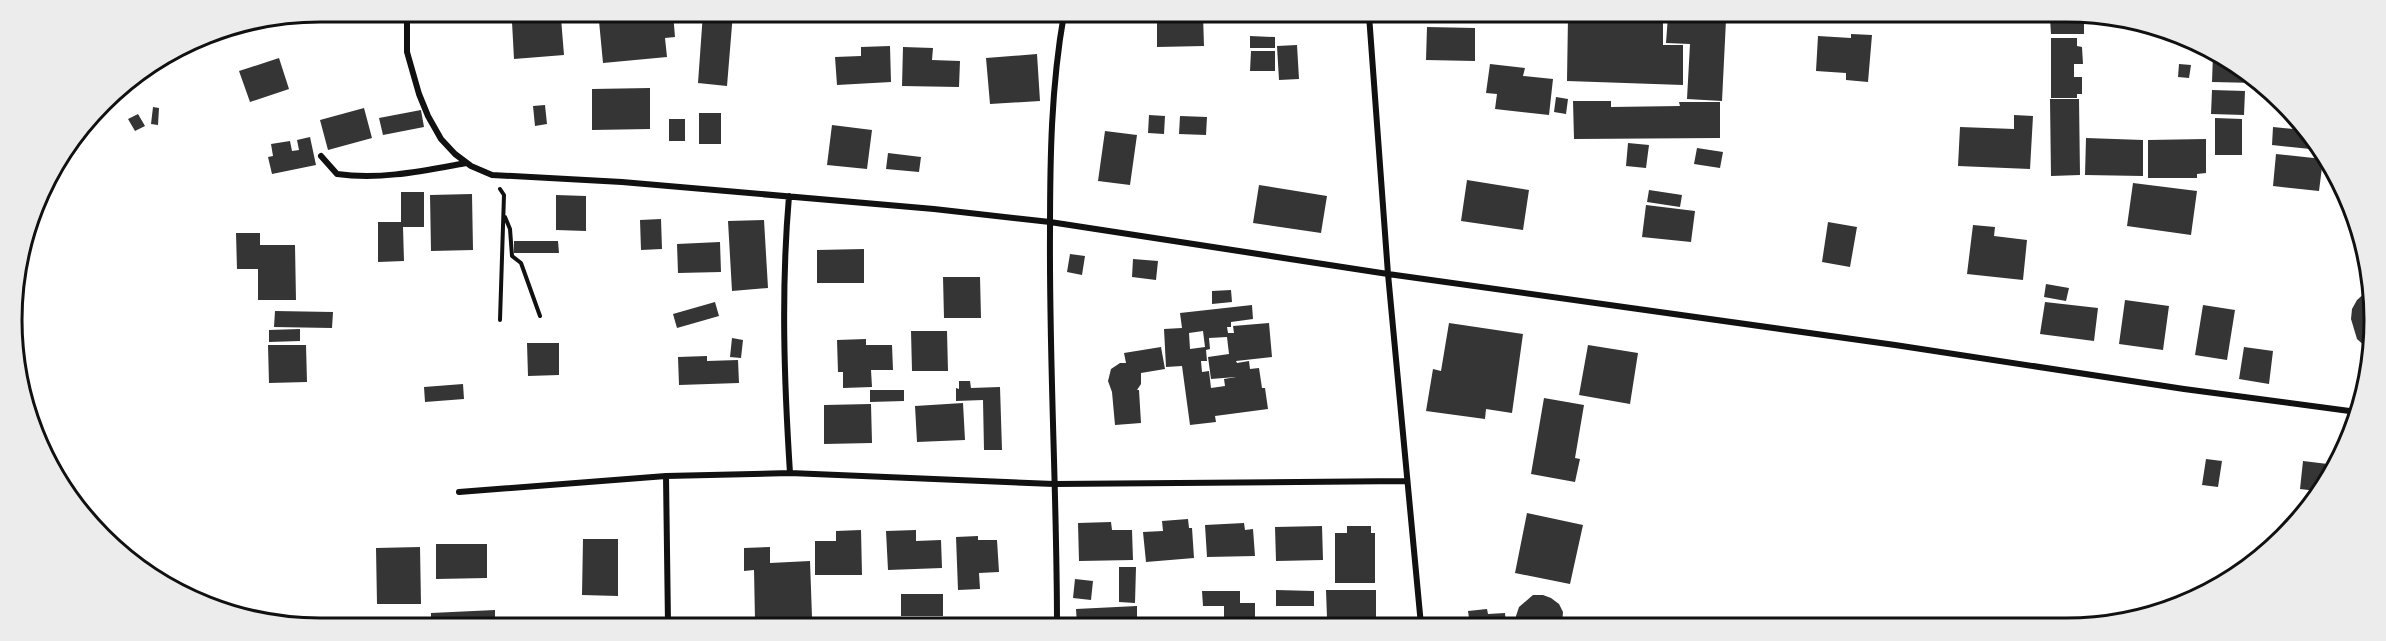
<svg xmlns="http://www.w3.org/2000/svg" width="2386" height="641" font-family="Commissioner,sans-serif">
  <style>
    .building { fill: #353535; fill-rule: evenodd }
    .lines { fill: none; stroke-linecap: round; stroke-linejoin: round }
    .path { stroke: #111; stroke-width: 4 }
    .minor { stroke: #111; stroke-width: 6 }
    .rim { fill: none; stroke: #111; stroke-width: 3 }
  </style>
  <rect width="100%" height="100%" fill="#fff"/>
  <path class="building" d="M639,13H673L675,37L665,38L667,57L603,63L599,21L640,17Z
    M703,13H733L727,86L698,83Z
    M1157,15H1203L1204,46L1157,47Z
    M1443,16H1460L1461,21L1443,23Z
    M1568,16H1663V45H1683V85L1567,81Z
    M1668,16L1726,20L1722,101L1687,99L1690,44L1666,43Z
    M561,18L564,55L514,59L512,22Z
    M2050,18H2084V34H2051Z
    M1427,27L1475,28V61L1426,60Z
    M1851,34L1872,35L1868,82L1846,80V73L1816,71L1818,36L1851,38Z
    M1250,36L1275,37V48H1250Z
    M2051,38H2077V46L2082,47L2083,64H2074V77H2082V94H2077V98H2051Z
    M1297,45L1299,79L1279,80L1277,46Z
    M890,46L891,82L837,85L835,57L861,56V47Z
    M903,47L933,48L932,60L960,61L959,87L902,86Z
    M1251,51H1275V71H1250Z
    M1037,54L1040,101L990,104L986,58Z
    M2213,54L2237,64L2256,83L2212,82Z
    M279,58L289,89L250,102L239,71Z
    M1490,64L1525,68L1523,76L1553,79L1549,115L1495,109L1497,94L1486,93Z
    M2179,64L2191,65L2189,78L2178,77Z
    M650,88V129L592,130V89Z
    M2212,90L2245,91L2244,115L2211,114Z
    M1556,97L1568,99L1566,114L1554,112Z
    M2050,99H2079L2080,175L2051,176Z
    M1573,101H1611V107L1680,106L1679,102H1720V138L1574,139Z
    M545,105L547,124L535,126L533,106Z
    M153,107L159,108L158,125L151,124Z
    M364,108L372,138L328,150L320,120Z
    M421,110L424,127L383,135L379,118Z
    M699,113H721V144H699Z
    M138,114L145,126L135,131L128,119Z
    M1149,115L1165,116L1164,134L1148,133Z
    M2014,115L2033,116L2030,169L1958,166L1960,127L2014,129Z
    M1180,116L1207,117L1206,135L1179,134Z
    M2215,118L2242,119V155H2215Z
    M669,119H685V141H669Z
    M832,125L872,130L867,169L827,165Z
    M2273,127L2303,130L2320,147V150L2272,145Z
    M1105,131L1137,135L1130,185L1098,181Z
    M310,137L316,165L272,174L268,157L273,156L271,144L290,141L292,151L299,150L297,140Z
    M2086,138L2143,140V176L2085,175Z
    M2206,139V173L2197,174V178H2148V140Z
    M1628,143L1649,145L1646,168L1626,166Z
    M1697,148L1723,152L1720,168L1694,164Z
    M888,153L921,157L919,172L886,169Z
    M2276,154L2323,159L2319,191L2273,186Z
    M1467,180L1529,190L1523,230L1461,221Z
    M2133,183L2197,191L2191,235L2127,226Z
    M1259,185L1327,196L1321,233L1253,223Z
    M1649,190L1682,195L1680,207L1647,202Z
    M401,192H424V227H403L404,261L378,262V222H401Z
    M472,194L473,250L431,251L430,195Z
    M556,195L586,196V231L556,230Z
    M1646,205L1695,211L1691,242L1642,237Z
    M661,219L662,249L641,250L640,220Z
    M764,220L768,288L732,291L728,221Z
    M1828,222L1857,227L1850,267L1822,262Z
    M1973,225L1995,227L1994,236L2027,240L2023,280L1967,274Z
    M236,233H260V245H295L296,300H258V269H237Z
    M514,241H558L559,253H514Z
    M720,242L721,272L678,273L677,244Z
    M864,249V283H817V250Z
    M1070,254L1085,256L1082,275L1067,272Z
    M1133,259L1158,261L1156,280L1132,277Z
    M943,277H980L981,318H944Z
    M2046,284L2069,288L2066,301L2044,297Z
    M1231,290L1232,302L1212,304V291Z
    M2368,290V349L2357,339L2351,319L2352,309L2357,300Z
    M2125,300L2169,306L2163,350L2119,344Z
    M715,302L719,316L677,328L673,314Z
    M2045,302L2098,308L2094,341L2040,334Z
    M1252,305L1253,319L1231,322V327H1227L1228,333H1234L1233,326L1269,323L1272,357L1236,361L1237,363L1249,361L1250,369L1259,368L1262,388H1265L1268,409L1215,416L1216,422L1190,425L1182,366L1166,367L1164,329L1182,328L1180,313ZM1203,331L1205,347L1190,349L1189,333ZM1227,337L1229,354L1208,357L1211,379L1236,377L1224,379L1225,386L1211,388L1209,371L1202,372L1201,361H1207L1206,350L1210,349L1209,338Z
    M2203,305L2235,310L2227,360L2195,355Z
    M275,311L333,312L332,328L274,327Z
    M1449,323L1523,334L1512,413L1486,409L1485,419L1426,411L1433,369L1441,371Z
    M300,329V341L269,342V330Z
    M911,331H947L948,371H912Z
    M732,338L743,340L741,358L730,357Z
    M866,339V345H892L893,370H871L872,387L843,388V372H838L837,340Z
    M527,343H559V375L528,376Z
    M268,345H306L307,382L269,383Z
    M1588,345L1638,353L1630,404L1579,395Z
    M1161,347L1165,369L1141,373V384L1137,390H1139L1141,423L1115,425L1112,392L1108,381L1111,369L1120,363H1126L1124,353Z
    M2244,347L2273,351L2269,384L2239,379Z
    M707,356V361L738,360L739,383L679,385L678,357Z
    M959,381H970L971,388L1000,387L1002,450H984L983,400L956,401V388L959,389Z
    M463,384L464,399L425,402L424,387Z
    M870,390H904V401L870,402Z
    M1544,398L1584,405L1575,458L1580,459L1575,482L1531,474Z
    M963,403L965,440L917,442L915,406Z
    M871,404L872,443L824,444V405Z
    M2206,459L2222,461L2218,487L2202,485Z
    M2303,461L2336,465L2317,491L2300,489Z
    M1527,513L1583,525L1570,584L1515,573Z
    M1188,519L1189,528H1192L1194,558L1146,562L1143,532L1163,531L1162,521Z
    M1111,522L1112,530H1132L1133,560L1079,561L1078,523Z
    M1244,523L1245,530L1253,529L1255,556L1207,557L1205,525Z
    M1322,526L1323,560L1276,561L1275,527Z
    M1347,526H1371V533H1375V583H1335V533H1347Z
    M861,530L862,575H815V541H836V531Z
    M916,530V541L941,540L942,568L888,570L886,531Z
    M978,536V540H997L999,572L979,573L980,589L958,590L956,537Z
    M583,539H618V596L582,595Z
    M436,544H487V578L436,579Z
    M420,547L421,604H377L376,548Z
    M770,547V563L810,561L812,617L755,620L754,570L744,571V548Z
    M1119,567H1136L1135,603L1119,602Z
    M1075,579L1093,581L1091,600L1073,598Z
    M1276,590L1314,591V606H1276Z
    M1326,590H1376V617L1327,618Z
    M1202,591H1240V603H1255V622L1224,621V606H1203Z
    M901,594H943V616H901Z
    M1533,595H1543L1551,598L1559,604L1563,612L1562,625H1517L1516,616L1519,607Z
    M1137,606V625H1077L1076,609Z
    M1487,609L1488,614L1505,613L1506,625H1470L1468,611Z
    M495,610V624L431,623V613Z
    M818,618H886V624H818Z"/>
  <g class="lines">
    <path class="path" d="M505,217L510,229L512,256L521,263L540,316
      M500,320L504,195L500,189"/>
    <path class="minor" d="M407,12V52L419,94L428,116L441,139L455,154L471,166L492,175L622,182L934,209L1050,222L1388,274L1895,345L2184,389L2357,412
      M1369,15L1388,274L1421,625
      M321,156L337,174C381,180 422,171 466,163
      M789,196C781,289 784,380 790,473
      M666,476L668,624
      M459,492L666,476L790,473L1054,484L1407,481
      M1057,625C1057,494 1049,363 1050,232C1050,159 1051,87 1064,14"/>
  </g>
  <path d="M0 0H2386V641H0ZM320 22H2066A298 298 0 0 1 2364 320V320A298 298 0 0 1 2066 618H320A298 298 0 0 1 22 320V320A298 298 0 0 1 320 22Z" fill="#ececec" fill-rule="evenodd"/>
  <path class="rim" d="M320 22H2066A298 298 0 0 1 2364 320V320A298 298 0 0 1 2066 618H320A298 298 0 0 1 22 320V320A298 298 0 0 1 320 22Z"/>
</svg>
